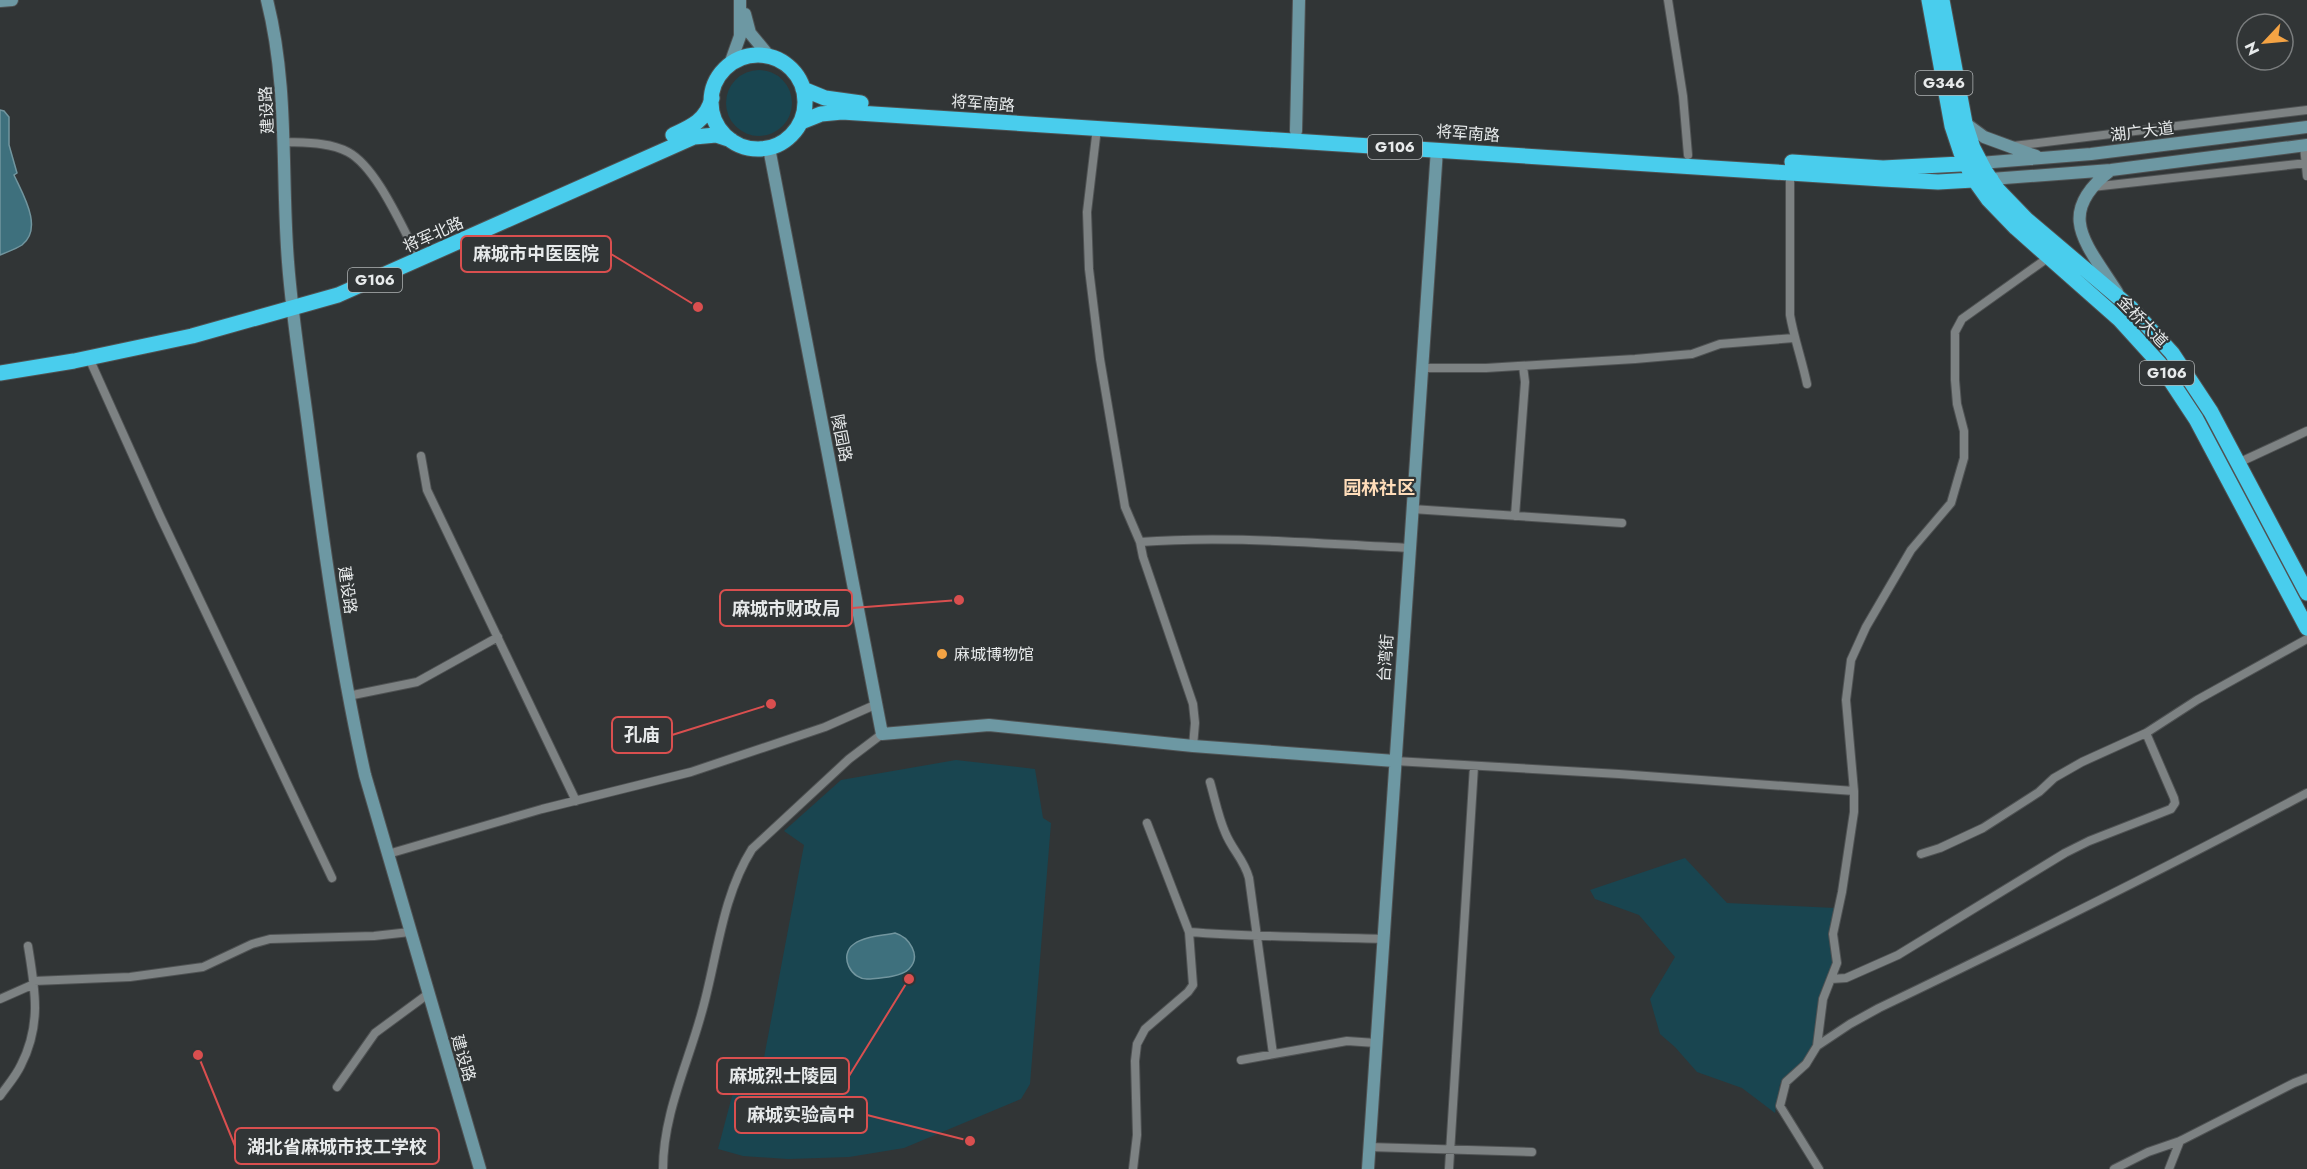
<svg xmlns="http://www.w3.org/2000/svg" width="2307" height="1169" font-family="Jost,'Noto Sans SC',sans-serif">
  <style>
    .green { fill: #194550 }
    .water { fill: #3e707d; stroke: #71959e; stroke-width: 1.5 }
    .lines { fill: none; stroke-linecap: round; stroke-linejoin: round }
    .street-casing { stroke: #4f5253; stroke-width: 10 }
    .secondary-casing { stroke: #4f5253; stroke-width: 14 }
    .highway-casing { stroke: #4f5253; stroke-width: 17 }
    .street { stroke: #7d8283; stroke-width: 8 }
    .secondary { stroke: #6d98a3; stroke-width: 12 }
    .highway { stroke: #49cded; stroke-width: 15 }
    .poi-dot { fill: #f4a344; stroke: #313536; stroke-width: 2 }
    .labels { text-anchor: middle; stroke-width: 4.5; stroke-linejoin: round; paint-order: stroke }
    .shield { fill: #313536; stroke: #b0b4b5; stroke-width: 1.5 }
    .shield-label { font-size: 15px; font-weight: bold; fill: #e7eaeb }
    .street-label { font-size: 16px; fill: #e7eaeb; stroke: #313536 }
    .poi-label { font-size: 16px; fill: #e7eaeb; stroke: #313536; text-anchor: start }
    .neighbourhood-label { font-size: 18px; font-weight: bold; fill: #fedcb9; stroke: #313536 }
    .leader { fill: none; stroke: #d94f4f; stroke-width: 2 }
    .callout-dot { fill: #d94f4f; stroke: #313536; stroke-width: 2 }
    .callout { fill: #313536; stroke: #d94f4f; stroke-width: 2 }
    .callout-label { font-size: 18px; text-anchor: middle; font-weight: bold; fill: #e7eaeb }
  </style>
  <rect width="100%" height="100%" fill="#313536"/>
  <path class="green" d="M726 103a33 33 0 1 1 66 0a33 33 0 1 1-66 0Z
    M956,760L1035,769L1043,818L1051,823L1030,1084L1021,1099L904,1148L849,1157L788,1159L743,1156L718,1149L740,1066L757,1071L763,1063L804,845L784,831L841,780Z
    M1685,858L1727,903L1835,908V959L1815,1044L1809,1057L1780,1084L1775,1113L1742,1088L1697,1072L1675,1047L1660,1034L1650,999L1675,957L1639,915L1595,899L1590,890Z"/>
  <path class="water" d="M0,110L4,111L9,117V145L17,173L14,175C22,193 44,228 22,245C16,249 7,252 0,255Z
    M895,933C909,937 922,956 909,969C901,977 880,978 869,979C851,981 838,955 854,944C865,936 882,936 895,933Z"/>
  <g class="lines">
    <g class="street-casing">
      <path id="street" d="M1668,0L1683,96L1688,155
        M1097,128L1087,212L1089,269L1100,359L1125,507L1140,542L1143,557L1193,704L1195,723L1193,746
        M284,142C306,143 329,142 348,152C376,167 400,223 415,251
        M2013,146L2307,110
        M2304,146L2307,176
        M1790,172V315C1794,338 1802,360 1807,384
        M2092,187L2307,163
        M89,358L160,516L332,878
        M1422,368H1486L1635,359L1692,354L1720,344L1794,338
        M421,456L427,490L576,801
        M2238,463L2307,431
        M1412,509L1622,523
        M1515,516L1525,382L1523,366
        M1140,542C1230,535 1320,544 1410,548
        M348,696L417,682L498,637
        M1395,761L1619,774L1854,791
        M1210,782C1215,799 1218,816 1225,832C1232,850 1244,859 1249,878L1273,1054
        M388,854L542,809L691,772L825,727L877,704
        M1921,854L1940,848L1983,828L2039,792L2054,778L2082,762L2146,733L2197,700L2307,639
        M1189,932C1253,937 1318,937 1382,939
        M1831,979L1846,978L1898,955L2065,853L2089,841L2171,809L2175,803L2174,798L2146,733
        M34,981L130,977L203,967L252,944L270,939L374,936L410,932
        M0,999L34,984
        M1817,1046L1850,1024L1879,1008C2023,939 2166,868 2307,793
        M1241,1060L1347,1041L1376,1043
        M337,1087L375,1033L428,994
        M0,1096C7,1086 16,1076 21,1065C42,1024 35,989 28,946
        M1369,1147L1532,1152
        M663,1169C663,1115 687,1066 701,1015C717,961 721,898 752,849L849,759L882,734
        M1133,1169L1137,1135L1135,1061L1137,1044L1145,1029L1188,992L1193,985L1189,932L1147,823
        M1449,1169L1474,766
        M1819,1169L1780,1106L1786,1082L1806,1064L1817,1046L1823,999L1837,963L1833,934L1842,892L1854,812V791L1846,700L1851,660L1866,627L1911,550L1951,503L1964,458V431L1957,404L1955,380V332L1962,319L2049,257
        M2114,1169L2148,1152L2180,1141L2294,1083L2307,1078
        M2169,1169L2180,1141"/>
    </g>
    <g class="secondary-casing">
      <path id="secondary" d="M267,0C289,87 281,174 288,262C292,316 301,371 308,425C323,542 339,659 365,775L480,1169
        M0,1L12,0
        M745,14L750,33L769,56
        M730,64L740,36V0
        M1965,123L1984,137L2036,156
        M1296,131L1299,0
        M769,148L882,734L989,725L1193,746L1395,761
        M1980,163L2091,154L2307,127
        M2111,170C2054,214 2086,243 2117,292
        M1991,179L2111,170L2307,145
        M1368,1169L1437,149"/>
    </g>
    <g class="highway-casing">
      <path id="highway" d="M1929,0L1952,126L1961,153L1973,178L1988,199L2016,228L2120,320L2159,363L2196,419L2307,628
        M1942,0L1965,123L1973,148L1985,171L1998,190L2026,219L2131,308L2172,353L2211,412L2307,593
        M711 102a47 47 0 1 1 94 0a47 47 0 1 1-94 0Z
        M803,89L825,98L861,103
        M801,122L821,114L842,112L1883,179L1938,182L1991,179
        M673,135C691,127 707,120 712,98
        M1792,162L1883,168L1980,163
        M0,373L74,361L192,336L338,295L694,137L716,135L731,140"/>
    </g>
    <use href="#street" class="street"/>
    <use href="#secondary" class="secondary"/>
    <use href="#highway" class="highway"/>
  </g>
  <circle class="poi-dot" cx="942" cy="654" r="6"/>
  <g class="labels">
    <g class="shield">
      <rect x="1915.5" y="71" width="57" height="24" rx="4.5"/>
      <rect x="1368" y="135" width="54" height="24" rx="4.5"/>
      <rect x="348" y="268" width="54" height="24" rx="4.5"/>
      <rect x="2140" y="361" width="54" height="24" rx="4.5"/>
    </g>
    <g class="shield-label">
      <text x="1944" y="88">G346</text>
      <text x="1395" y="152">G106</text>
      <text x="375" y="285">G106</text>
      <text x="2167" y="378">G106</text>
    </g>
    <g class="street-label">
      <text transform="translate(983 103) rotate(4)" y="6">将军南路</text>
      <text transform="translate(266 110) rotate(-93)" y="6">建设路</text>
      <text transform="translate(2142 131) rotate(-7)" y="6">湖广大道</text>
      <text transform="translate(1468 133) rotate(4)" y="6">将军南路</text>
      <text transform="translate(433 234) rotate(-24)" y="6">将军北路</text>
      <text transform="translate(2143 321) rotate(46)" y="6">金桥大道</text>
      <text transform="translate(842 438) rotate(79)" y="6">陵园路</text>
      <text transform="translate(348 590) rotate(82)" y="6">建设路</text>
      <text transform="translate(1385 658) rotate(-86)" y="6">台湾街</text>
      <text transform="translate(464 1058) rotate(74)" y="6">建设路</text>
    </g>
    <g class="poi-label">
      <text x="954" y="660">麻城博物馆</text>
    </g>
    <g class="neighbourhood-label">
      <text x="1379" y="494">园林社区</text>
    </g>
  </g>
  <path class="leader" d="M698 307L611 254M959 600L852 608M771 704L672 735M909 979L849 1076M970 1141L867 1115M198 1055L235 1146"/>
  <g class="callout-dot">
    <circle cx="698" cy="307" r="6"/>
    <circle cx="959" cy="600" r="6"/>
    <circle cx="771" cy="704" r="6"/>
    <circle cx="909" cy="979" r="6"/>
    <circle cx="970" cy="1141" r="6"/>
    <circle cx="198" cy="1055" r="6"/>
  </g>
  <g class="callout">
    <rect x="461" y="236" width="150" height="36" rx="6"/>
    <rect x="720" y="590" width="132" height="36" rx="6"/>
    <rect x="612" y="717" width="60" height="36" rx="6"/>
    <rect x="717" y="1058" width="132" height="36" rx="6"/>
    <rect x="735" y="1097" width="132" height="36" rx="6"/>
    <rect x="235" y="1128" width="204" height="36" rx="6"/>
  </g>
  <g class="callout-label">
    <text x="536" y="260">麻城市中医医院</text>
    <text x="786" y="615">麻城市财政局</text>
    <text x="642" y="741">孔庙</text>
    <text x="783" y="1082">麻城烈士陵园</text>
    <text x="801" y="1121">麻城实验高中</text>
    <text x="337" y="1153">湖北省麻城市技工学校</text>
  </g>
  <g transform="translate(2265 42) rotate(244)"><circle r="28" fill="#313536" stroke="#7a7d7e" stroke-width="1.5"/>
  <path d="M0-4.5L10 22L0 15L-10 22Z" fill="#f4a344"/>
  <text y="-9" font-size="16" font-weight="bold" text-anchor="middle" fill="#e7eaeb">N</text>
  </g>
</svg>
